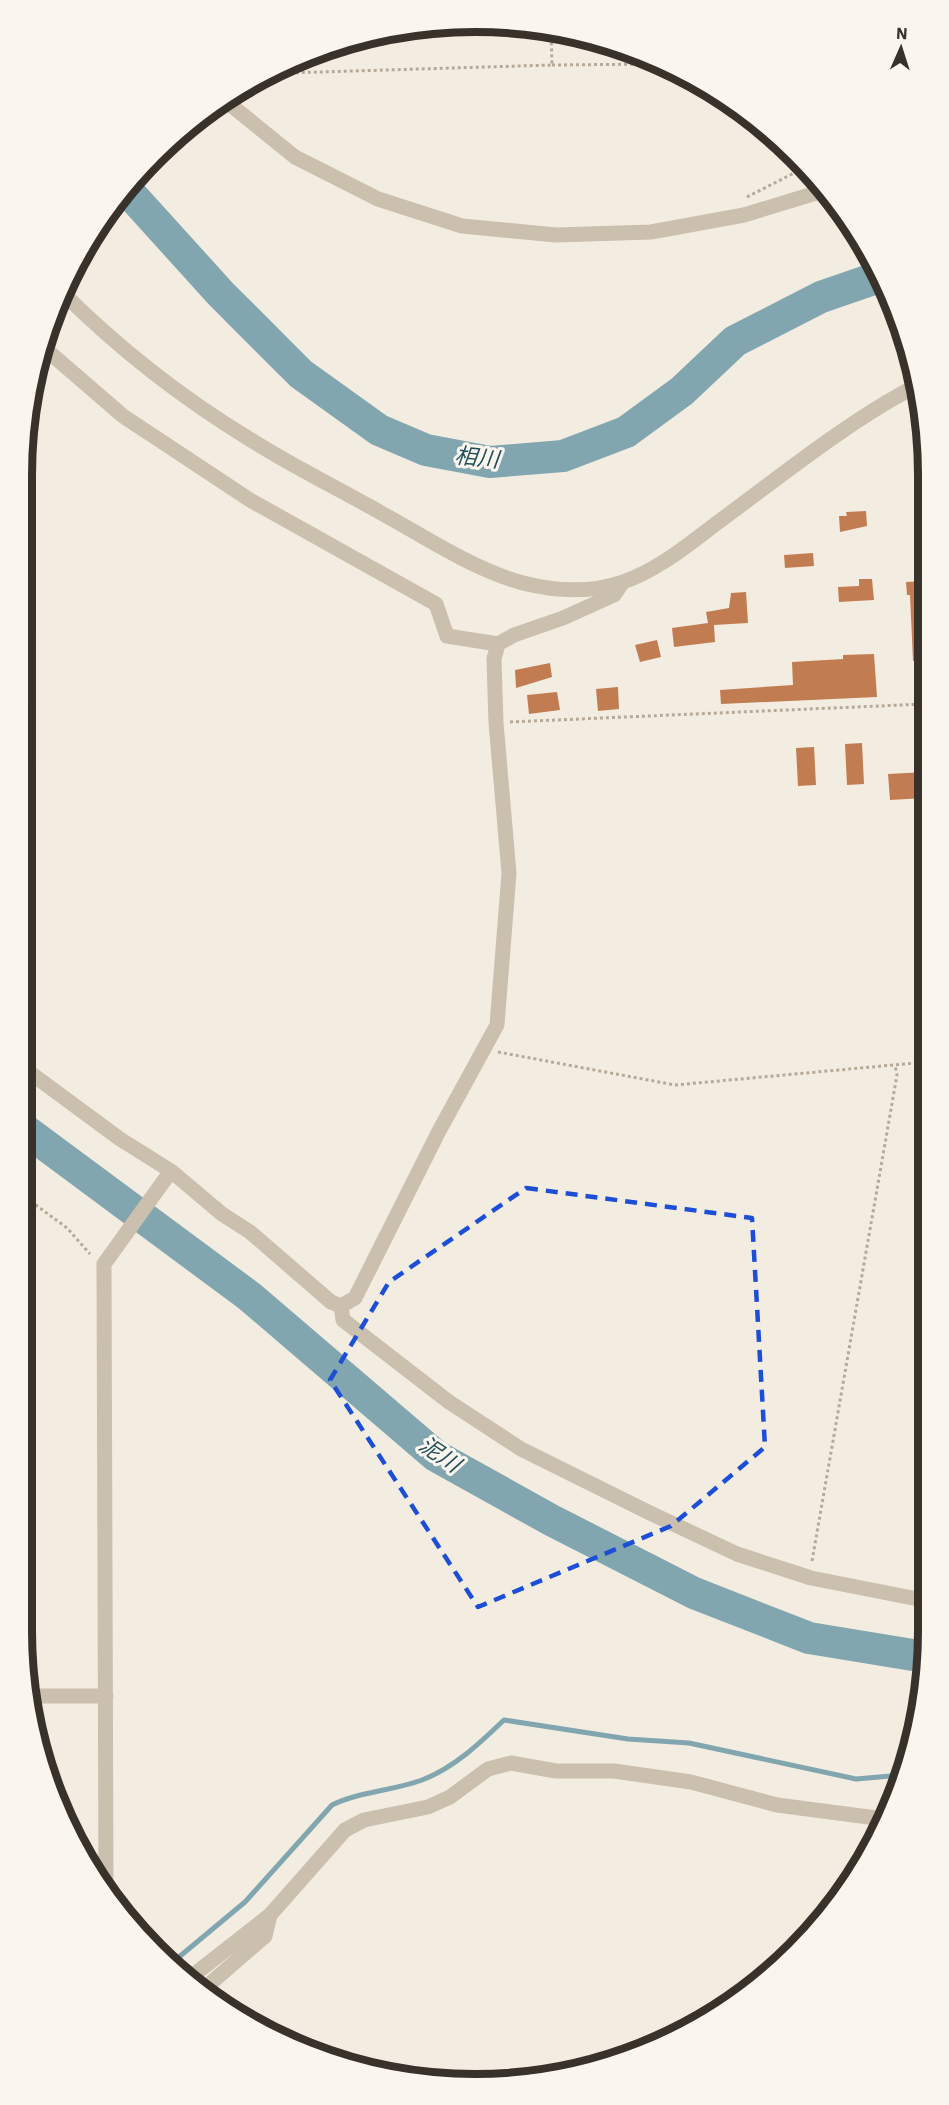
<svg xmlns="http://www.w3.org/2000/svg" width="949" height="2105" font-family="'IBM Plex Sans','Noto Sans JP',sans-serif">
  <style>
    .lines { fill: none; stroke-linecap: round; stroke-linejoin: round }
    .stream { stroke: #81a6af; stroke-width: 5 }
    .river { stroke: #81a6af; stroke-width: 32 }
    .building { fill: #c17d51 }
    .path { stroke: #b7a997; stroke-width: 3; stroke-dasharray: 3 3; stroke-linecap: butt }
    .minor { stroke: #cbbfad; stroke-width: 15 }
    .marked { fill: none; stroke: #1d4ed8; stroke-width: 4.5; stroke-dasharray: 12 8; stroke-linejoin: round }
    .labels { text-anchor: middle; stroke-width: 6; stroke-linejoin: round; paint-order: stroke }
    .water-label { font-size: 22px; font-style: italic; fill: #224e5a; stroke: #faf6ee }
    .rim { fill: none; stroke: #39322b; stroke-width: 8 }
  </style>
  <rect width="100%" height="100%" fill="#f3ede1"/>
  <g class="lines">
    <path class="stream" d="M173,1962L245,1902L332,1805C361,1791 393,1791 422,1780C454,1768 480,1743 504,1720L628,1739L689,1743L856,1779L902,1775"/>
    <path class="river" d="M125,188L221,294L301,374L379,430L426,450L490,462L563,456L626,432L682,391L735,341L821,297L879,277
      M21,1127L249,1296L436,1456L551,1520L694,1593L809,1638L925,1657"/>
  </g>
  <path class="building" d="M866,511L867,526L840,532L839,516H847L846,512Z
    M813,553L814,566L785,568L784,555Z
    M859,579H872L874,600L839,602L838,587L859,586Z
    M925,581V661H913L910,595H907L906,582Z
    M746,592L748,623L714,625L715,642L674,647L672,628L708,623L706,612L729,608L731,593Z
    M657,640L661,657L640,662L635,645Z
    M874,654L877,697L721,704L720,690L793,685L792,662L843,659V655Z
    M550,663L552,677L516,688L515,670Z
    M618,687L619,709L598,711L596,689Z
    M557,692L560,710L529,714L527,695Z
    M862,743L864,784L847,785L845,744Z
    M814,747L816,785L798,786L796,748Z
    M925,772V798L890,800L888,774Z"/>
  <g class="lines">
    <path class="path" d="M552,65L662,64
      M280,67L287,73L552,65L551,29
      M747,197L804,168
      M510,722L925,704
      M498,1052L675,1085L926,1062
      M21,1194L67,1228L90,1254
      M812,1561L897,1075L895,1065"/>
    <path class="minor" d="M222,98L295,157L378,199L462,226L556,235L651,232L744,215L826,190
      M61,291C118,348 182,398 251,440C294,467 339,489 383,514C427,538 474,570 523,583C555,591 591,593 623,582C660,569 690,543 721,520C781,476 850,420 916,386
      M42,346L123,416L250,500L436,604L447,636L498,644L514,635L563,618L614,595L623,582
      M21,1066L120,1139L171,1171L222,1214L250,1232L331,1302L341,1306
      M341,1306L355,1298L439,1131L497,1025L509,873L496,723L494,659L498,644
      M341,1306L343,1320L449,1402L521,1449L650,1513L737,1554L811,1578L928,1601
      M32,1696H106
      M106,1891L104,1264L171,1171
      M191,1977L270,1915L345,1830L364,1820L428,1807L450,1797L488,1769L511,1763L556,1771H614L691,1782L777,1805L884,1819
      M205,1988L265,1936L270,1915"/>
  </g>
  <path class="marked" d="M526,1188L752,1218L765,1447L671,1526L478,1607L330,1380L389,1282Z"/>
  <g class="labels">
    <g class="water-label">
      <text transform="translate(477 457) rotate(6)" y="8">相川</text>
      <text transform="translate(440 1454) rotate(34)" y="8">泥川</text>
    </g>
  </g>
  <path d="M0 0H949V2105H0ZM475 32H475A443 443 0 0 1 918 475V1631A443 443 0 0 1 475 2074H475A443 443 0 0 1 32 1631V475A443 443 0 0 1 475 32Z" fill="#faf6ee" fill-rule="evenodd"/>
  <path class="rim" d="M475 32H475A443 443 0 0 1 918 475V1631A443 443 0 0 1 475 2074H475A443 443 0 0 1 32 1631V475A443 443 0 0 1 475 32Z"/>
  <g transform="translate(901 48) rotate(3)" stroke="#faf6ee" stroke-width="4.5" paint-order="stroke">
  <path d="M0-4.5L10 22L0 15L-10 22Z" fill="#39322b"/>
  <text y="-9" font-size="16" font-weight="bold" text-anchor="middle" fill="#39322b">N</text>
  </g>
</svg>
